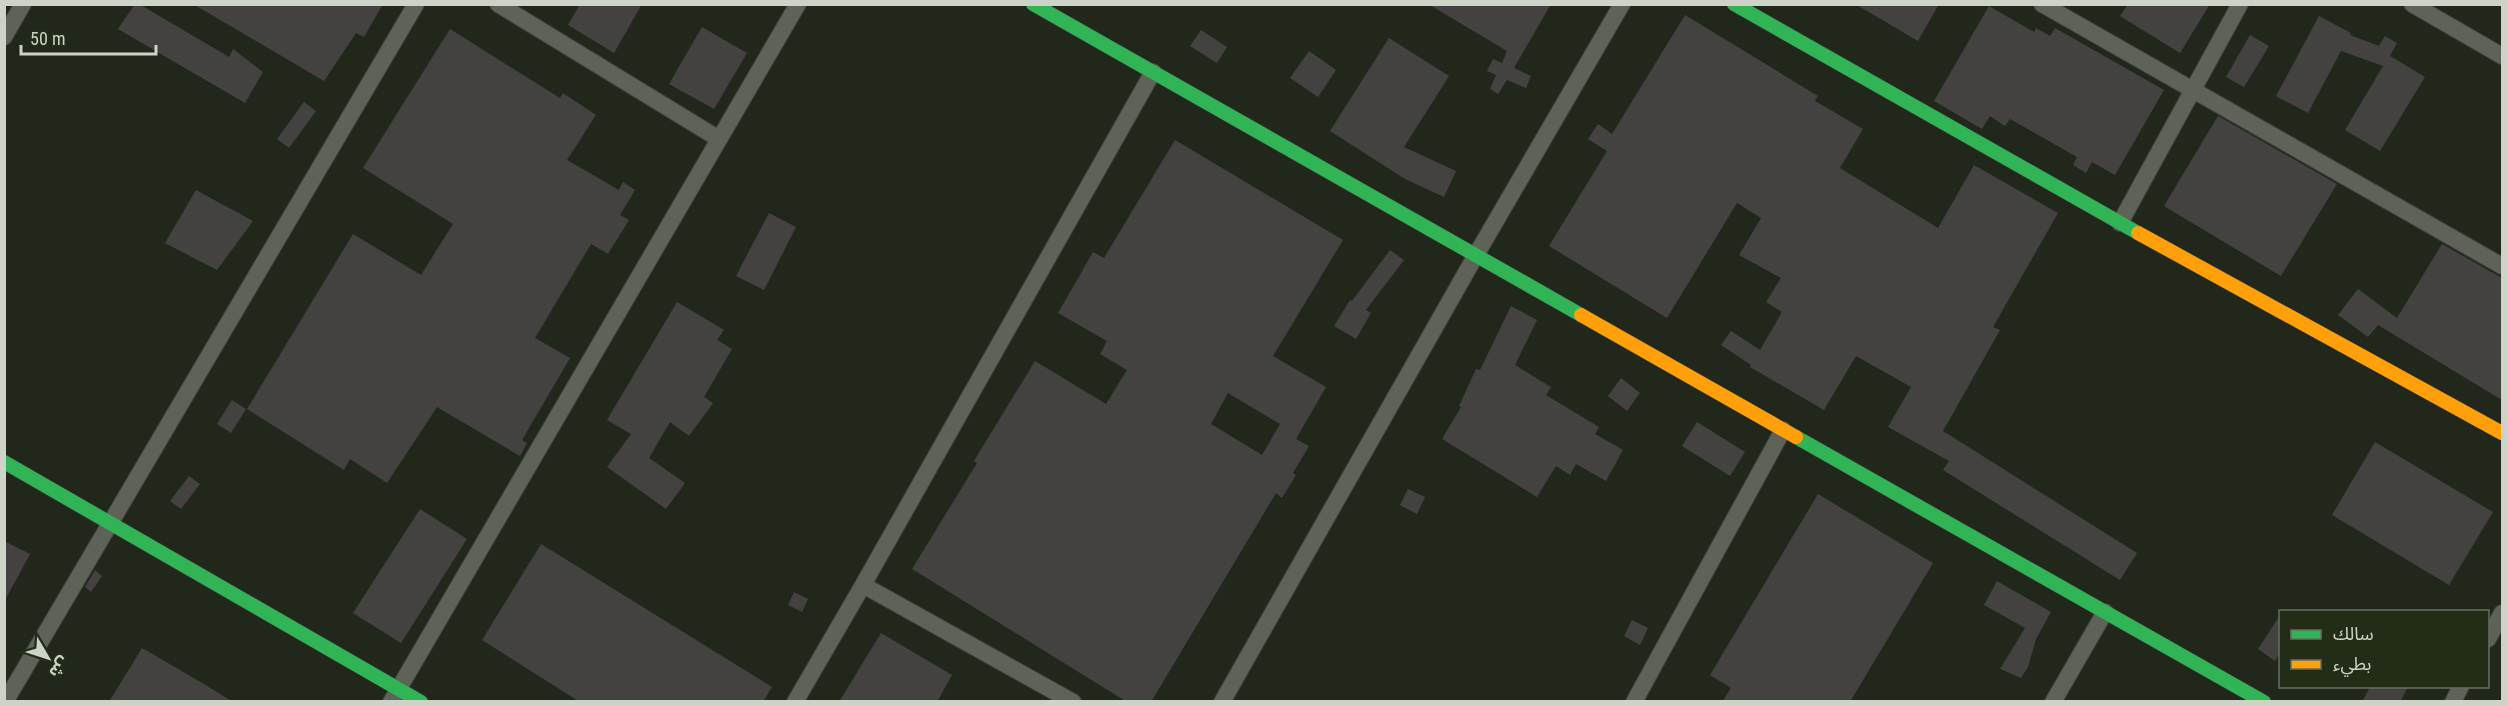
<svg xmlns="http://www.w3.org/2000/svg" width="2507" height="706" font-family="'Roboto Condensed','Noto Sans Arabic',sans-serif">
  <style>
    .building { fill: #444240; fill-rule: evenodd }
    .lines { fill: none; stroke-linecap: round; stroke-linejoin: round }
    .street-casing { stroke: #3d423a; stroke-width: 18 }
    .fast-casing { stroke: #3d423a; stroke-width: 15 }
    .slow-casing { stroke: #3d423a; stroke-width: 15 }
    .street { stroke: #5e6259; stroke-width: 16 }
    .fast { stroke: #30b455; stroke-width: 14 }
    .slow { stroke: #ff9f0a; stroke-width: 14 }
  </style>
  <rect width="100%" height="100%" fill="#22271c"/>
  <path class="building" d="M135,4H139L229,57L233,49L263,72L245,103L118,29Z
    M193,4H383L364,37L356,33L324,81Z
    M580,4H642L614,53L568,25Z
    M1428,4H1551L1514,68L1531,76L1526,88L1507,80L1498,94L1490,89L1496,75L1487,71L1493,59L1502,63L1507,51Z
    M1855,4H1939L1918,41Z
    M2128,4H2210L2180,53L2120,16Z
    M1989,6L2034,32L2036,28L2050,36L2055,28L2164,90L2115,175L2092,162L2086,173L2073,165L2077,157L2010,119L2005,126L1990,116L1982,129L1934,101Z
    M1685,15L1818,96L1815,101L1863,129L1840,168L1938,228L1974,165L2058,213L1993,327L2000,330L1943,431L2137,553L2120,580L1943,470L1949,461L1888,427L1911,387L1856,356L1824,410L1750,367L1751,365L1721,345L1731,331L1760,350L1782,312L1766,302L1781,278L1739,255L1761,218L1737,203L1667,318L1549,246L1607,151L1588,139L1598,124L1612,134Z
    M2319,16L2351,33L2350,35L2379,46L2385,36L2397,43L2390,56L2425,77L2380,151L2345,130L2383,66L2341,51L2308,113L2276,96Z
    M702,27L747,53L714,109L669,84Z
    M450,29L560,98L563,93L596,115L567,160L619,190L623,182L635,190L620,215L629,220L608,254L591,244L535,338L570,358L522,440L527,443L520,456L437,407L387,483L350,459L344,470L247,409L353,234L421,275L453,224L363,168Z
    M1201,30L1227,47L1217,63L1190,46Z
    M2250,35L2269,46L2244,87L2226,77Z
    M1389,38L1449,76L1404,147L1456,171L1444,197L1405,179L1330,131Z
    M1309,51L1336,70L1318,97L1290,78Z
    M304,102L316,111L289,148L277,139Z
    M2218,116L2337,184L2281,276L2164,206Z
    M1175,140L1343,240L1273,356L1326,387L1296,439L1309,446L1293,473L1296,475L1282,498L1276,493L1151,702H1127L912,569L977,463L974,461L1035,361L1106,404L1127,370L1100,354L1107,341L1058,313L1093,252L1104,258ZM1228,393L1280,424L1262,455L1211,424Z
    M196,190L253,221L217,270L165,243Z
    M769,213L796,227L764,290L736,276Z
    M2442,244L2502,278V400L2378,325L2368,337L2338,315L2358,289L2397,318Z
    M1390,250L1404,260L1366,310L1371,313L1356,339L1334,326L1350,300L1352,301Z
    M677,302L724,330L717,340L732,349L704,397L713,403L689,436L670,422L649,458L685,483L666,509L607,467L631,434L607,420Z
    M1511,306L1537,320L1515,365L1551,387L1546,395L1599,427L1595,434L1623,450L1606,481L1576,464L1570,475L1556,466L1537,497L1442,439L1461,407L1459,406L1476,369L1480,370Z
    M1621,378L1640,393L1627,411L1608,396Z
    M232,400L246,409L231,433L217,424Z
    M1697,422L1745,452L1730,476L1682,446Z
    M2375,442L2493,512L2449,585L2332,515Z
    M189,476L200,484L181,509L170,501Z
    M1408,489L1425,497L1417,514L1400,505Z
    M1818,494L1933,563L1850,702H1722L1731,688L1710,675Z
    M420,509L467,539L401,643L353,613Z
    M4,541L30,554L4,602Z
    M541,544L772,687L763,702H580L482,640Z
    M95,570L102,576L91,592L85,587Z
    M1997,581L2051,612L2036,639L2028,667L2021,678L2000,669L2025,628L1984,605Z
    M794,592L808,599L802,612L788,605Z
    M2280,615V652L2275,661L2258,649Z
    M1632,620L1648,628L1640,645L1624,636Z
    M881,633L952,675L937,702H839Z
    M142,648L204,684L233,702H109Z
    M2370,687H2408L2400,702H2362Z"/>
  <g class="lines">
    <g class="street-casing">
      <path id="street" d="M498,4L719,139
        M2042,4L2502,266
        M2412,4L2502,56
        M4,37L23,4
        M2120,223L2240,4
        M863,585L1073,702
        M2488,639L2502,613
        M5,702L416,4
        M391,702L798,4
        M795,702L863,585L1153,72
        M1222,702L1476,255L1622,4
        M1634,702L1783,430
        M2053,702L2105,612
        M2453,702L2461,686"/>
    </g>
    <g class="fast-casing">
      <path id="fast" d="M1033,4L1581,315
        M1734,4L2138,233
        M1796,437L2264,702
        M4,462L421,702"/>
    </g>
    <g class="slow-casing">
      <path id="slow" d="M2138,233L2502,433
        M1581,315L1796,437"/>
    </g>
    <use href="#street" class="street"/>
    <use href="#fast" class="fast"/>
    <use href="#slow" class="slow"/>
  </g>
  <rect width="2507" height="706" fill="none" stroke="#cdd4c7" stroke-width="12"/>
  <rect x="2279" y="610" width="210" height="78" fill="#222c17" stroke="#666f5d" stroke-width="1.5"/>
  <rect x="2291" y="630" width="30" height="9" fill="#30b455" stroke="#666f5d" stroke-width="1.5"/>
  <text x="2333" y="640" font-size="18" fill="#cdd4c7">سالك</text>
  <rect x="2291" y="660" width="30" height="9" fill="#ff9f0a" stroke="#666f5d" stroke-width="1.5"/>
  <text x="2333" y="670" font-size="18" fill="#cdd4c7">بطيء</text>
  <g transform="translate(48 658) rotate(129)" stroke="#222c17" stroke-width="4.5" paint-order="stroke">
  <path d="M0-4.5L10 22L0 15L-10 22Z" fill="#cdd4c7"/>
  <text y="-9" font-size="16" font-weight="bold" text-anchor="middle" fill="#cdd4c7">ش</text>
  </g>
  <path d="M21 45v9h135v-9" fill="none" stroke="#cdd4c7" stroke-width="3"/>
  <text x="30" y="45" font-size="18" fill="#cdd4c7" stroke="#222c17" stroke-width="4.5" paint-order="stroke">50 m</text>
</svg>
